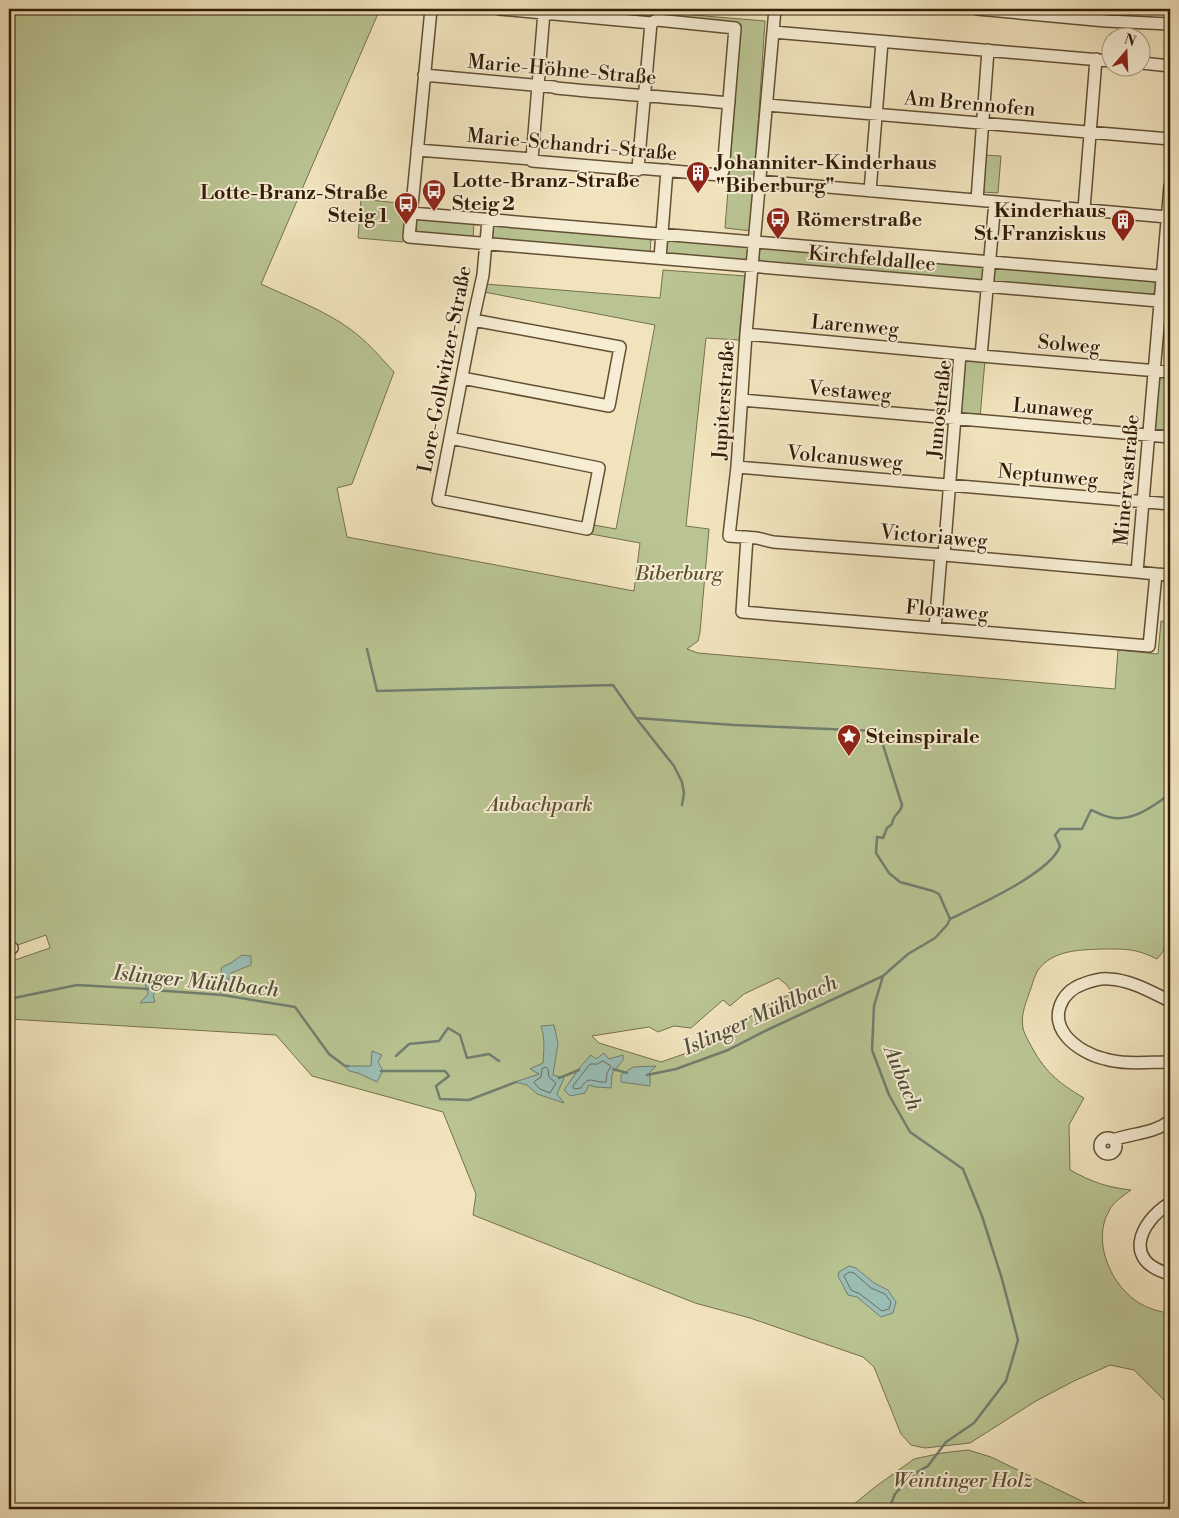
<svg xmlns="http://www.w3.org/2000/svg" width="1179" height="1518" font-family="'Libre Bodoni',serif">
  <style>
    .green { fill: #b9c492; stroke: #76704c; fill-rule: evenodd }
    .water { fill: #9bbeb6; stroke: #717e70 }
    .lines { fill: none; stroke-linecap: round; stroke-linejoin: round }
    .shore { stroke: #676e5e; stroke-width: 1 }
    .stream { stroke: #717e70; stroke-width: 2.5 }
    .minor-casing { stroke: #624f34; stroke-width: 14 }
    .minor { stroke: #f6edd4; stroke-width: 11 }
    .labels { text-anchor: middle; stroke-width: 4; stroke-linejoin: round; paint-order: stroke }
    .street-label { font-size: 20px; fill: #331d06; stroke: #f6edd4 }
    .poi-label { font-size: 20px; font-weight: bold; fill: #331d06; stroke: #f6edd4; text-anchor: start }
    .park-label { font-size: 20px; font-style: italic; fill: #5b4f30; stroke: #f6edd4 }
    .water-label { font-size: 21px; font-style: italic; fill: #524d3b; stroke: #f6edd4 }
  </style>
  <rect width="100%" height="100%" fill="#f1e4bd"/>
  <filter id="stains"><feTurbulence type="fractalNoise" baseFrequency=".004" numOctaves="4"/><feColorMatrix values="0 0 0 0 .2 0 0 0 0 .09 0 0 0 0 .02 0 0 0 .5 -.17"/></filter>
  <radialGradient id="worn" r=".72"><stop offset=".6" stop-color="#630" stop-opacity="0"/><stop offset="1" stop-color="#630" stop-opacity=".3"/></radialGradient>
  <path class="green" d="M9,9H380L261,284C291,298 324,310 350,329C367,341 380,357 394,372L352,484L337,488L347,537L634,591L640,543L591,534L594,525L616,529L655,325L484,292L485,284L660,298L663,270L745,276L739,340L706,338L686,526L709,529L700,632L698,641L687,649L698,653L1115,689L1118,650L1158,654L1161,621L1170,622V943L1157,959C1135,948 1125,949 1101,949C1079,950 1053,950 1038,970C1035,975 1033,982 1031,988C1027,1000 1020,1015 1023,1028C1024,1033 1027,1038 1029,1042C1044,1071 1057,1082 1084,1098L1069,1125L1070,1170C1092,1182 1106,1187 1131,1190C1123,1196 1113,1202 1109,1211C1091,1242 1112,1288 1141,1304C1150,1309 1160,1312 1170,1313V1406L1134,1370L1110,1365L1074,1381L1036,1401L970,1443L925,1448L911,1445L901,1434L874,1367L863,1357L750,1318L695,1303L473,1215L476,1194L443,1112L312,1076L276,1035L9,1019V962L50,948L46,935L12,947L9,931ZM778,978L786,984L793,994L776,999L707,1046L661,1062L599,1043L592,1036L649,1027L658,1032L674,1026L691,1028L723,1000L730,1006L744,994Z
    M567,9H622L765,21L751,231L725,228L741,24Z
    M983,155L1001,156L998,193L981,192Z
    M361,199L407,204L403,242L358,238Z
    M419,218L474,221L473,240L418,232L415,226L416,220Z
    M493,225L651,236L650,254L495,241L492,238Z
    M667,239L745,244L750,249L747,262L670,256L665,253Z
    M761,247L982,265L984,268V277L979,283L763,263L757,256L758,251Z
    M995,266L1154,280C1157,285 1156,290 1153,295L996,284L993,281Z
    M970,359L985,360L980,418L965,416L960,411L964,363Z
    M1161,374L1170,375V433L1156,432L1153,428L1158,378Z
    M968,1450L991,1457L1098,1509H848L875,1487L914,1459L942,1453Z"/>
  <path class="water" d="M242,955L251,956V965L231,973L225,987L220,993L219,980L222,967L231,963Z
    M143,977L157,980V990L153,995L155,1002L140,1003L148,994Z
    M554,1025L558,1043L553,1075L564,1078L557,1094L564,1103L537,1094L527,1085L515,1082L539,1074L530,1069L543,1063C544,1049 545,1038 541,1026Z
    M372,1051L382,1055L378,1062L383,1071L377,1082L358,1073L349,1071L345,1066H371Z
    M604,1053L609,1059L623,1055V1060L612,1074L611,1088L596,1087L589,1085L585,1093L570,1096L564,1090L580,1067L591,1055L596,1059Z
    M656,1066L650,1072V1086L621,1082V1075L633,1067Z
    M849,1266L856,1268L874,1283L888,1290L896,1302L893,1313L881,1317L857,1297L848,1295L838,1276L839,1272Z"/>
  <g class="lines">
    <path class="shore" d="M603,1061L611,1066L607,1073L606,1082C593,1083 589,1074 581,1088L574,1089L573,1086L590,1064H597Z
      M546,1067L548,1069L549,1077L556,1083L550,1093L540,1089L534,1083L535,1081L541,1077L542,1069Z
      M850,1272L854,1273L871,1288L885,1294L891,1302L889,1309L882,1311L860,1294L851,1290L844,1276Z"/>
    <path class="stream" d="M367,649L377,691L613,685L636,718L674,766L682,782L684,793L682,805
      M636,718L734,725L877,731
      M882,742L902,805C901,813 893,814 892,824L887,828L883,838L877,837L876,853L889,873L900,882L933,891L939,894L950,919
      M153,990L222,995L295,1007L329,1054L345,1066H348
      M9,999L77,985L148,989
      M396,1056L409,1044L439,1041L448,1028L460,1035L467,1058L489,1054L499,1061
      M613,1069L627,1073
      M381,1071H445L449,1076L436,1086L440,1099L469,1100L516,1082
      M647,1075L676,1069L728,1050L765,1031L883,976
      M559,1078L579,1070
      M889,1509L895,1494L912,1475L928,1466L946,1442L974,1423L1006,1381L1018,1340L1002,1279L982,1216L963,1169L910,1132L889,1095L872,1050L874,1006L883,976L908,954L925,944L935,938L947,925L950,919C976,906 1051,873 1060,846L1055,835L1060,829H1082L1091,810C1096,812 1103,816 1109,817C1132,823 1153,806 1170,794"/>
    <g class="minor-casing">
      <path id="minor" d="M431,9L409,237L1170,302
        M775,9L746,334L737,467L729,536L757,538L773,542L944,555L1137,572
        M977,9L1106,21L1170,24
        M773,32L1112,61
        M1142,63L1170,66
        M424,75L554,87L556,88C614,94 671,97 729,103
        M767,105L1170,139
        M417,150L532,159V161L638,170V168L720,175L723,171L735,28L657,20L651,23L499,9
        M532,159L544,12
        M638,168L651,23
        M760,181L1167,217
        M870,191L882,42
        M977,200L988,50
        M1084,209L1096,59
        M411,213L1170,277
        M660,258L667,170
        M746,334L960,354
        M981,356L1170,372
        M462,378L609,406L620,347L473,320
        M742,400L1170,437
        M450,438L599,468L587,529L438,500L473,320L483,275L488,220
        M737,467L1170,504
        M747,537L742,612L1149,646L1156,574L1137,572L1170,186
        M944,555L960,354L981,356L995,202
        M1156,574L1170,575
        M935,628L941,555
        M9,949L12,948
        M1170,1001C1151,992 1131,980 1109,979C1100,978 1091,981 1083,984C1061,992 1050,1016 1066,1036C1075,1047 1091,1056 1105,1059C1126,1065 1149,1062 1170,1062
        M1100 1146a8 8 0 1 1 16 0a8 8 0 1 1-16 0Z
        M1113,1140C1132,1133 1153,1134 1170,1121
        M1170,1203C1138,1223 1123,1262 1170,1274"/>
    </g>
    <use href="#minor" class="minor"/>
  </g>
  <defs>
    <g id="building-pin" transform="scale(1.25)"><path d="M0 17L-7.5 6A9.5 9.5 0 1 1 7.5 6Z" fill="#8f2418" stroke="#f6edd4"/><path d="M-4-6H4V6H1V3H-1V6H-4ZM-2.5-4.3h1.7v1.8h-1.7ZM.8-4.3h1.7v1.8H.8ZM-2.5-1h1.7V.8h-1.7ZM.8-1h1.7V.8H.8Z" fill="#fff"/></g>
    <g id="bus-pin" transform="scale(1.25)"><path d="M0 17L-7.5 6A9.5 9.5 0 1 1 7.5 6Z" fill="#8f2418" stroke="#f6edd4"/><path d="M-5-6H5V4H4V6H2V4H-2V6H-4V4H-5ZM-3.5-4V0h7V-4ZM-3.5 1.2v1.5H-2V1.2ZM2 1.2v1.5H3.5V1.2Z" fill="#fff"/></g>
    <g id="sight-pin" transform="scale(1.25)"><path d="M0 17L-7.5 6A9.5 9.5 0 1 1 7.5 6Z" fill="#8f2418" stroke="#f6edd4"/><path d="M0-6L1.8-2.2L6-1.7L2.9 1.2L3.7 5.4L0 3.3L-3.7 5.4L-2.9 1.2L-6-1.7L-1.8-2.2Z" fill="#fff"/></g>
  </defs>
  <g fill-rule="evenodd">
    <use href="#building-pin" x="698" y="173"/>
    <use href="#bus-pin" x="434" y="191"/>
    <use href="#bus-pin" x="406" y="204"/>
    <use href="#bus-pin" x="778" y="219"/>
    <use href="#building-pin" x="1123" y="221"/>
    <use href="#sight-pin" x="849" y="736"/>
  </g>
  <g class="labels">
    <g class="street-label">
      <text transform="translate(562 69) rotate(5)" y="7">Marie-Höhne-Straße</text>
      <text transform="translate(970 103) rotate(5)" y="7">Am Brennofen</text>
      <text transform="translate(572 144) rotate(5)" y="7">Marie-Schandri-Straße</text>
      <text transform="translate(872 258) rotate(5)" y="7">Kirchfeldallee</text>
      <text transform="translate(855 325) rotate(5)" y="7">Larenweg</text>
      <text transform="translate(1069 344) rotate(5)" y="7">Solweg</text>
      <text transform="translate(444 369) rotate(-79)" y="7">Lore-Gollwitzer-Straße</text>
      <text transform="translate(850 391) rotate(5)" y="7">Vestaweg</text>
      <text transform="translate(723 400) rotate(-86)" y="7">Jupiterstraße</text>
      <text transform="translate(1053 408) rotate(5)" y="7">Lunaweg</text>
      <text transform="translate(939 409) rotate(-84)" y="7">Junostraße</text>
      <text transform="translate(845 457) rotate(5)" y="7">Volcanusweg</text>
      <text transform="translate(1048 475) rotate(5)" y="7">Neptunweg</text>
      <text transform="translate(1126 480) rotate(-85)" y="7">Minervastraße</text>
      <text transform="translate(934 536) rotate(5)" y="7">Victoriaweg</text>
      <text transform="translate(947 610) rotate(5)" y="7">Floraweg</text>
    </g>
    <g class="poi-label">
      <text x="716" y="169">Johanniter-Kinderhaus<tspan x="716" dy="23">"Biberburg"</tspan></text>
      <text x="452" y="187">Lotte-Branz-Straße<tspan x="452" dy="23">Steig 2</tspan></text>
      <text x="388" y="199" text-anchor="end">Lotte-Branz-Straße<tspan x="388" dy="23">Steig 1</tspan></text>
      <text x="1106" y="217" text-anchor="end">Kinderhaus<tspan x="1106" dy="23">St. Franziskus</tspan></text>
      <text x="796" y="226">Römerstraße</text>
      <text x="866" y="743">Steinspirale</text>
    </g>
    <g class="park-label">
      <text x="679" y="580">Biberburg</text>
      <text x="540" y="811">Aubachpark</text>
      <text x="963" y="1487">Weintinger Holz</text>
    </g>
    <g class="water-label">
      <text transform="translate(196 981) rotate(6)" y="7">Islinger Mühlbach</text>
      <text transform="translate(760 1015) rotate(-24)" y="7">Islinger Mühlbach</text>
      <text transform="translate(903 1078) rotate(68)" y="7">Aubach</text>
    </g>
  </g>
  <rect width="1179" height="1518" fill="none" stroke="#f1e4bd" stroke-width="30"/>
  <rect x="10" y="10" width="1159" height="1498" fill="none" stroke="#331d06" stroke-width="2.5"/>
  <rect x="15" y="15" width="1149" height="1488" fill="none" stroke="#331d06"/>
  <g transform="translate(1126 52) rotate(19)"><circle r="24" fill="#f6edd4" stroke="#a89a82"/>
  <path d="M0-4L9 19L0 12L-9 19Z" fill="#8f2418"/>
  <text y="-8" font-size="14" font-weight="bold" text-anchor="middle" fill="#331d06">N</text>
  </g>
  <rect width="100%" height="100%" filter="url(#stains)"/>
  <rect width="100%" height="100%" fill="url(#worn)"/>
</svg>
